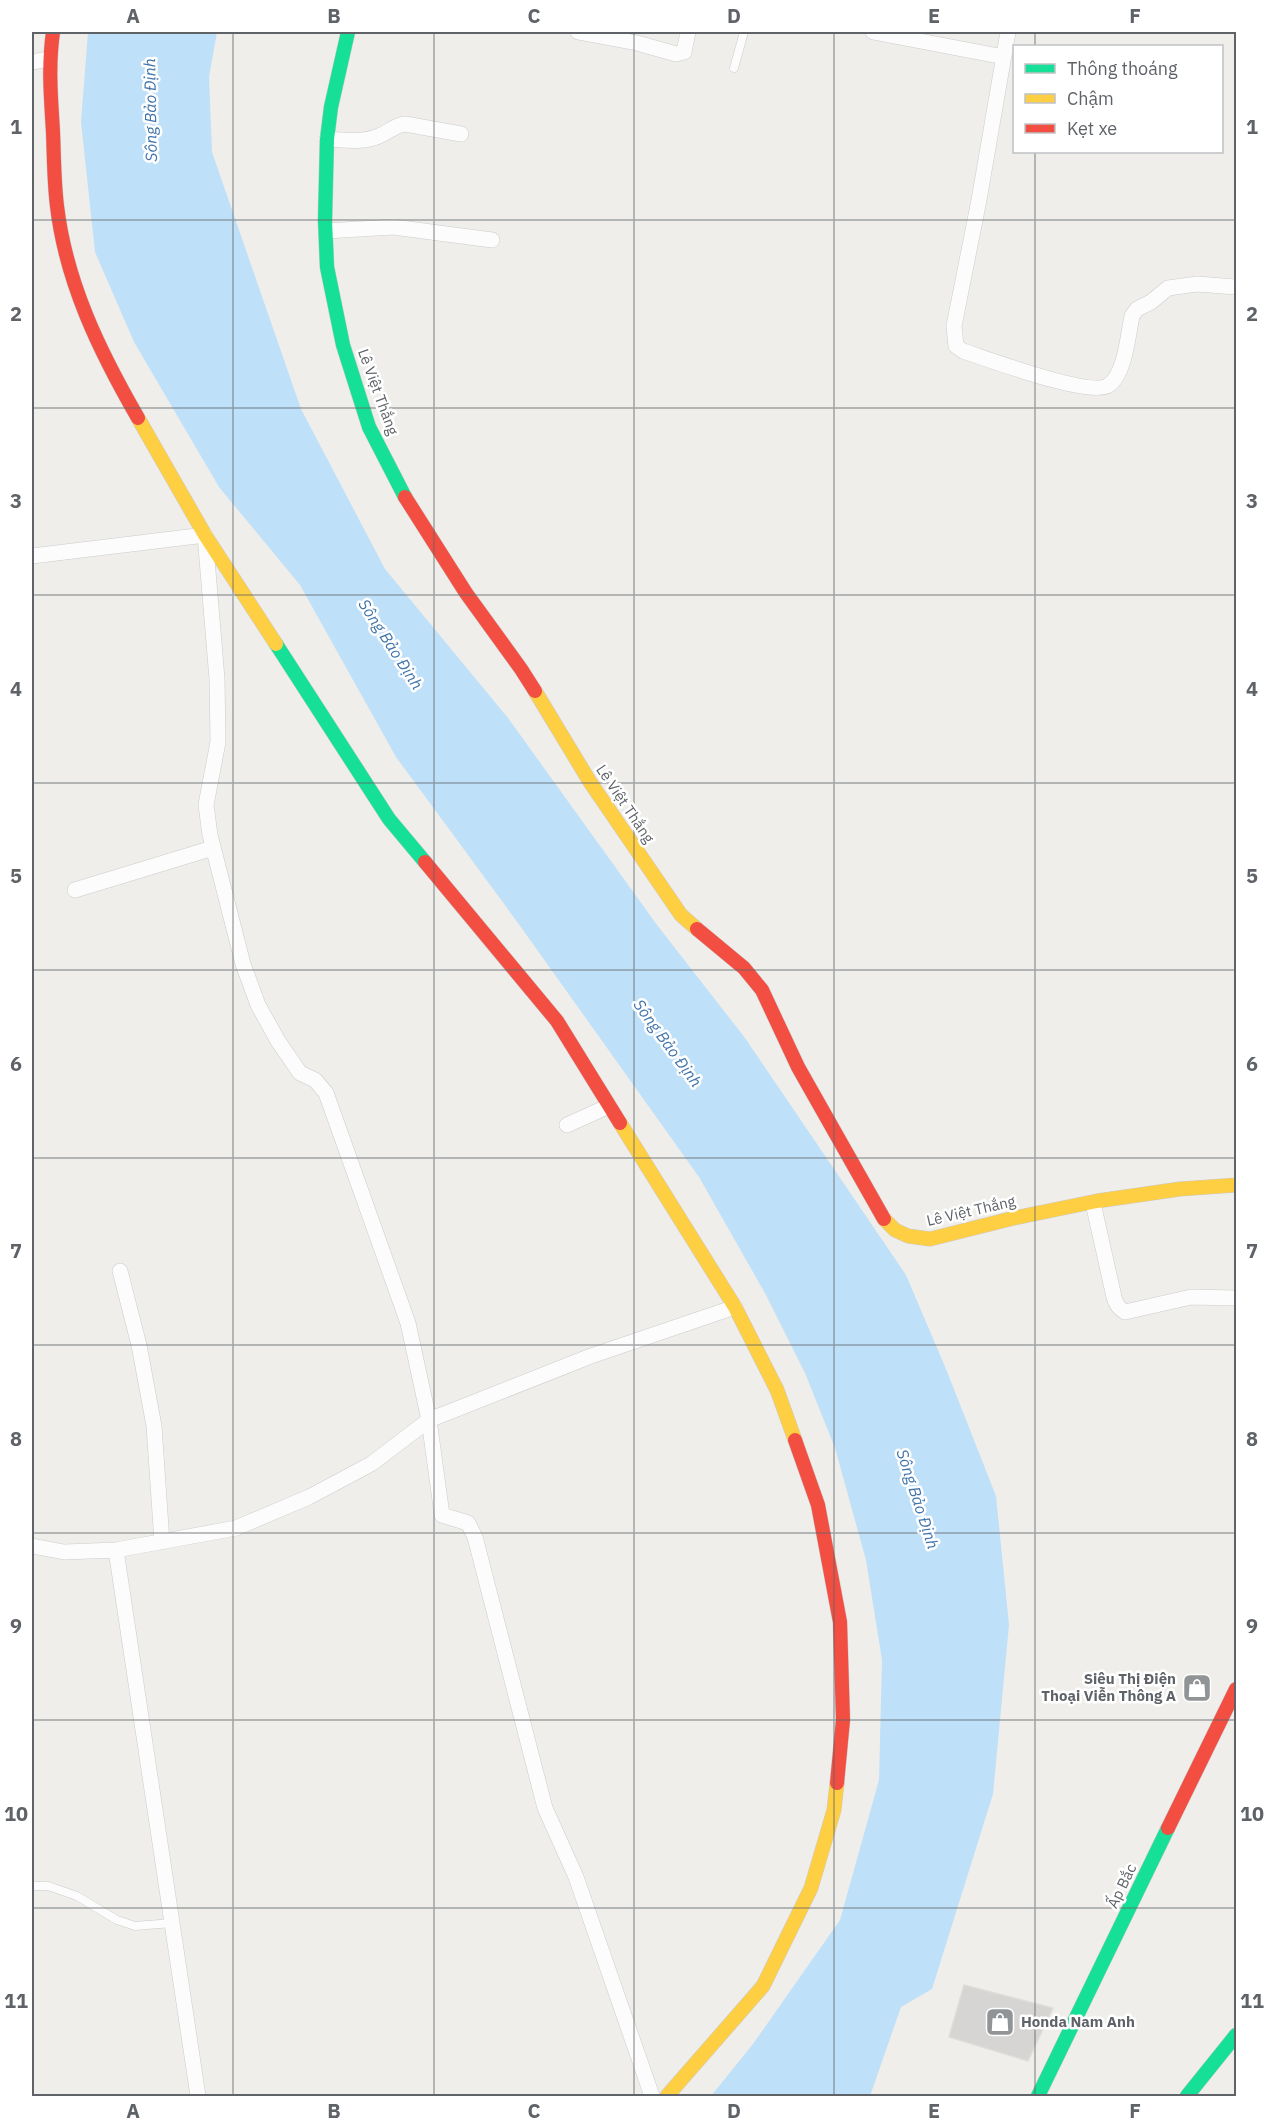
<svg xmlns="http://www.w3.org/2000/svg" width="1268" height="2128" font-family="'IBM Plex Sans',sans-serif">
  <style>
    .water { fill: #bfe0f9 }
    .building { fill: #d6d5d3; stroke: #deddd9; stroke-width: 1.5 }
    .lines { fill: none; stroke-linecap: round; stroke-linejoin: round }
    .lane-casing { stroke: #cbcccc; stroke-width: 9 }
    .street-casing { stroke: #cbcccc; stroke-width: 16 }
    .fast-casing { stroke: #cacacb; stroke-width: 15 }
    .slow-casing { stroke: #cacacb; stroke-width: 15 }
    .jam-casing { stroke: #cacacb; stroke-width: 15 }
    .lane { stroke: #fdfcfc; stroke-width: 8 }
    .street { stroke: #fdfcfc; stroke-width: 15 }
    .fast { stroke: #16e098; stroke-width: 14 }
    .slow { stroke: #ffcf43; stroke-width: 14 }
    .jam { stroke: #f24e42; stroke-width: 14 }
    .grid { fill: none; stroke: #5f6368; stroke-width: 1.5; stroke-opacity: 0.55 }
    .labels { text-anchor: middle; stroke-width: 5; stroke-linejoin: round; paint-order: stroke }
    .street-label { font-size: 15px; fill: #5f6368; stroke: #fff }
    .poi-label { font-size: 15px; font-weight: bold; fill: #5f6368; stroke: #fff; text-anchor: end }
    .water-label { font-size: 16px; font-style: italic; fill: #4174aa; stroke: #fff }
    .neatline { fill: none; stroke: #5f6368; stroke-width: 2 }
    .grid-label { font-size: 20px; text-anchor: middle; font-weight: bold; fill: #5f6368 }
  </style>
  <rect width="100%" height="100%" fill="#efeeea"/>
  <path class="water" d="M88,32H217L209,77L212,152L301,409L385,569L508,718L657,925L745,1038L906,1275L946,1369L996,1496L1009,1625L993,1794L932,1989L901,2007L870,2096H711L753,2044L840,1920L879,1780L882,1660L866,1560L835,1448L805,1373L766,1295L699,1177L518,923L396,757L300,585L219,487L134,342L95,252L81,122Z"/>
  <path class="building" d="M964,1985L1053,2008L1028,2061L949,2037Z"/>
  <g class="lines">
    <g class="lane-casing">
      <path id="lane" d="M734,68L744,32
        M32,1886H48L77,1896L117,1920L135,1926L172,1923"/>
    </g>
    <g class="street-casing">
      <path id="street" d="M578,32L637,43L676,54L684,52L688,32
        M873,32L1004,57
        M1008,32L979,200L954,326L956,346L963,351C988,359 1091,398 1109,385C1125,374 1128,335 1132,316L1137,309L1151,302L1168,288L1197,284L1236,287
        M32,62L49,59
        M327,139C345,140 362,143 379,136C389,132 395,125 405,124L461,134
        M326,231L393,227L492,240
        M32,556L205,535L217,679L218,742L206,805L210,835L243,964L258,1005L278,1041L300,1073L315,1080L326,1093L408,1323L429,1420L442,1515L468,1523L475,1537L545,1808L576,1877L652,2096
        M75,890L213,848
        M567,1125L609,1106
        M1093,1203L1114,1297C1116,1305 1119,1308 1125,1312L1191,1297L1236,1298
        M120,1271L139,1345L154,1426L162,1542
        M32,1546L64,1552L116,1550L236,1528L309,1497L371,1464L429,1420L591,1356L735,1307
        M116,1550L198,2096"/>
    </g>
    <g class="fast-casing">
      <path id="fast" d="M348,32L331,107L327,139L325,220L327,267L343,345L369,427L405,497
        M276,644L389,819L425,862
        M1038,2096L1168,1828
        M1187,2096L1236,2035"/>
    </g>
    <g class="slow-casing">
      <path id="slow" d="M138,418L205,535L276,644
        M535,691L590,782L681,915L697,929
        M620,1123L735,1307L777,1390L795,1440
        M884,1219L895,1230L908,1236L930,1239L1014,1218L1097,1201L1180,1189L1236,1185
        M667,2096L763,1986L811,1888L834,1810L837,1783"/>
    </g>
    <g class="jam-casing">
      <path id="jam" d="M53,32C48,67 51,98 53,132C54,157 54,182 57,206C66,283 100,352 138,418
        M405,497L466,593L521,669L535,691
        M425,862L557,1021L620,1123
        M697,929L744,968L762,990L798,1067L884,1219
        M795,1440L818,1505L840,1622L843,1720L837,1783
        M1168,1828L1236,1689"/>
    </g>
    <use href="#lane" class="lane"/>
    <use href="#street" class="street"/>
    <use href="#fast" class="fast"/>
    <use href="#slow" class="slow"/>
    <use href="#jam" class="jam"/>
  </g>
  <path class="grid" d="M233,32V2096M434,32V2096M634,32V2096M834,32V2096M1035,32V46M1035,152V2096M32,220H1236M32,408H1236M32,595H1236M32,783H1236M32,970H1236M32,1158H1236M32,1345H1236M32,1533H1236M32,1720H1236M32,1908H1236"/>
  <defs>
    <g id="shop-square" transform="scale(1.5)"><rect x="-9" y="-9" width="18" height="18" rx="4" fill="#919496" stroke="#fff"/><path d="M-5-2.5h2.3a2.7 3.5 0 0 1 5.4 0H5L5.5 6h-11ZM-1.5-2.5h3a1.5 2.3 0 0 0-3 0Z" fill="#fff"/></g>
  </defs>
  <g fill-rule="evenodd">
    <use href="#shop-square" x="1197" y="1688"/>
    <use href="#shop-square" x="1000" y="2022"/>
  </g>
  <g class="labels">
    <g class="street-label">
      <text transform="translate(378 392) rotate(70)" y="5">Lê Việt Thắng</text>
      <text transform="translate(625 804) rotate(56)" y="5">Lê Việt Thắng</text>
      <text transform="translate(971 1211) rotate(-13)" y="5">Lê Việt Thắng</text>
      <text transform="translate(1122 1886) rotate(-64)" y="5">Ấp Bắc</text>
    </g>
    <g class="poi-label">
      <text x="1176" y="1684">Siêu Thị Điện<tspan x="1176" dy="17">Thoại Viễn Thông A</tspan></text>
      <text x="1021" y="2027" text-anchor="start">Honda Nam Anh</text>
    </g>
    <g class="water-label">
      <text transform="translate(150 110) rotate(-91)" y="6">Sông Bảo Định</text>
      <text transform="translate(391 644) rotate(57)" y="6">Sông Bảo Định</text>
      <text transform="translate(668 1043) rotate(54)" y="6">Sông Bảo Định</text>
      <text transform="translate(918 1499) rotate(72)" y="6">Sông Bảo Định</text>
    </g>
  </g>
  <rect width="1268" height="2128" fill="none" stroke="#ffffff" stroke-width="66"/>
  <rect x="1013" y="45" width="210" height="108" fill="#ffffff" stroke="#bfc1c3" stroke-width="1.5"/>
  <rect x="1025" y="64" width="30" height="9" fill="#16e098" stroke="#bfc1c3" stroke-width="1.5"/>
  <text x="1067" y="75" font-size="18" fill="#5f6368">Thông thoáng</text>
  <rect x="1025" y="94" width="30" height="9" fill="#ffcf43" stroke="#bfc1c3" stroke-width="1.5"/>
  <text x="1067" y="105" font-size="18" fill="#5f6368">Chậm</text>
  <rect x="1025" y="124" width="30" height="9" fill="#f24e42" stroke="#bfc1c3" stroke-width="1.5"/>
  <text x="1067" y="135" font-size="18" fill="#5f6368">Kẹt xe</text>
  <rect x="33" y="33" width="1202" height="2062" class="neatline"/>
  <g class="grid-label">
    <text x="133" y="23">A</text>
    <text x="334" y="23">B</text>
    <text x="534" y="23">C</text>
    <text x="734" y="23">D</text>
    <text x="934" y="23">E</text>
    <text x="1135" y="23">F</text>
    <text x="16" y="134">1</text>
    <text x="1252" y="134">1</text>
    <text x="16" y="321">2</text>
    <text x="1252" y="321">2</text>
    <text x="16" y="508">3</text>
    <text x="1252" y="508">3</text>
    <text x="16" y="696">4</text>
    <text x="1252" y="696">4</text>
    <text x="16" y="883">5</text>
    <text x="1252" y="883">5</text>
    <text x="16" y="1071">6</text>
    <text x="1252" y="1071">6</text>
    <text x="16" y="1258">7</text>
    <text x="1252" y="1258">7</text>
    <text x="16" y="1446">8</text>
    <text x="1252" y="1446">8</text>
    <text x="16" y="1633">9</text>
    <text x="1252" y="1633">9</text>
    <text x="16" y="1821">10</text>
    <text x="1252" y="1821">10</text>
    <text x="16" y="2008">11</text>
    <text x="1252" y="2008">11</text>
    <text x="133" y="2118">A</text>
    <text x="334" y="2118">B</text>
    <text x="534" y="2118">C</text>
    <text x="734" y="2118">D</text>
    <text x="934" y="2118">E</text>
    <text x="1135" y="2118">F</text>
  </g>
</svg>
